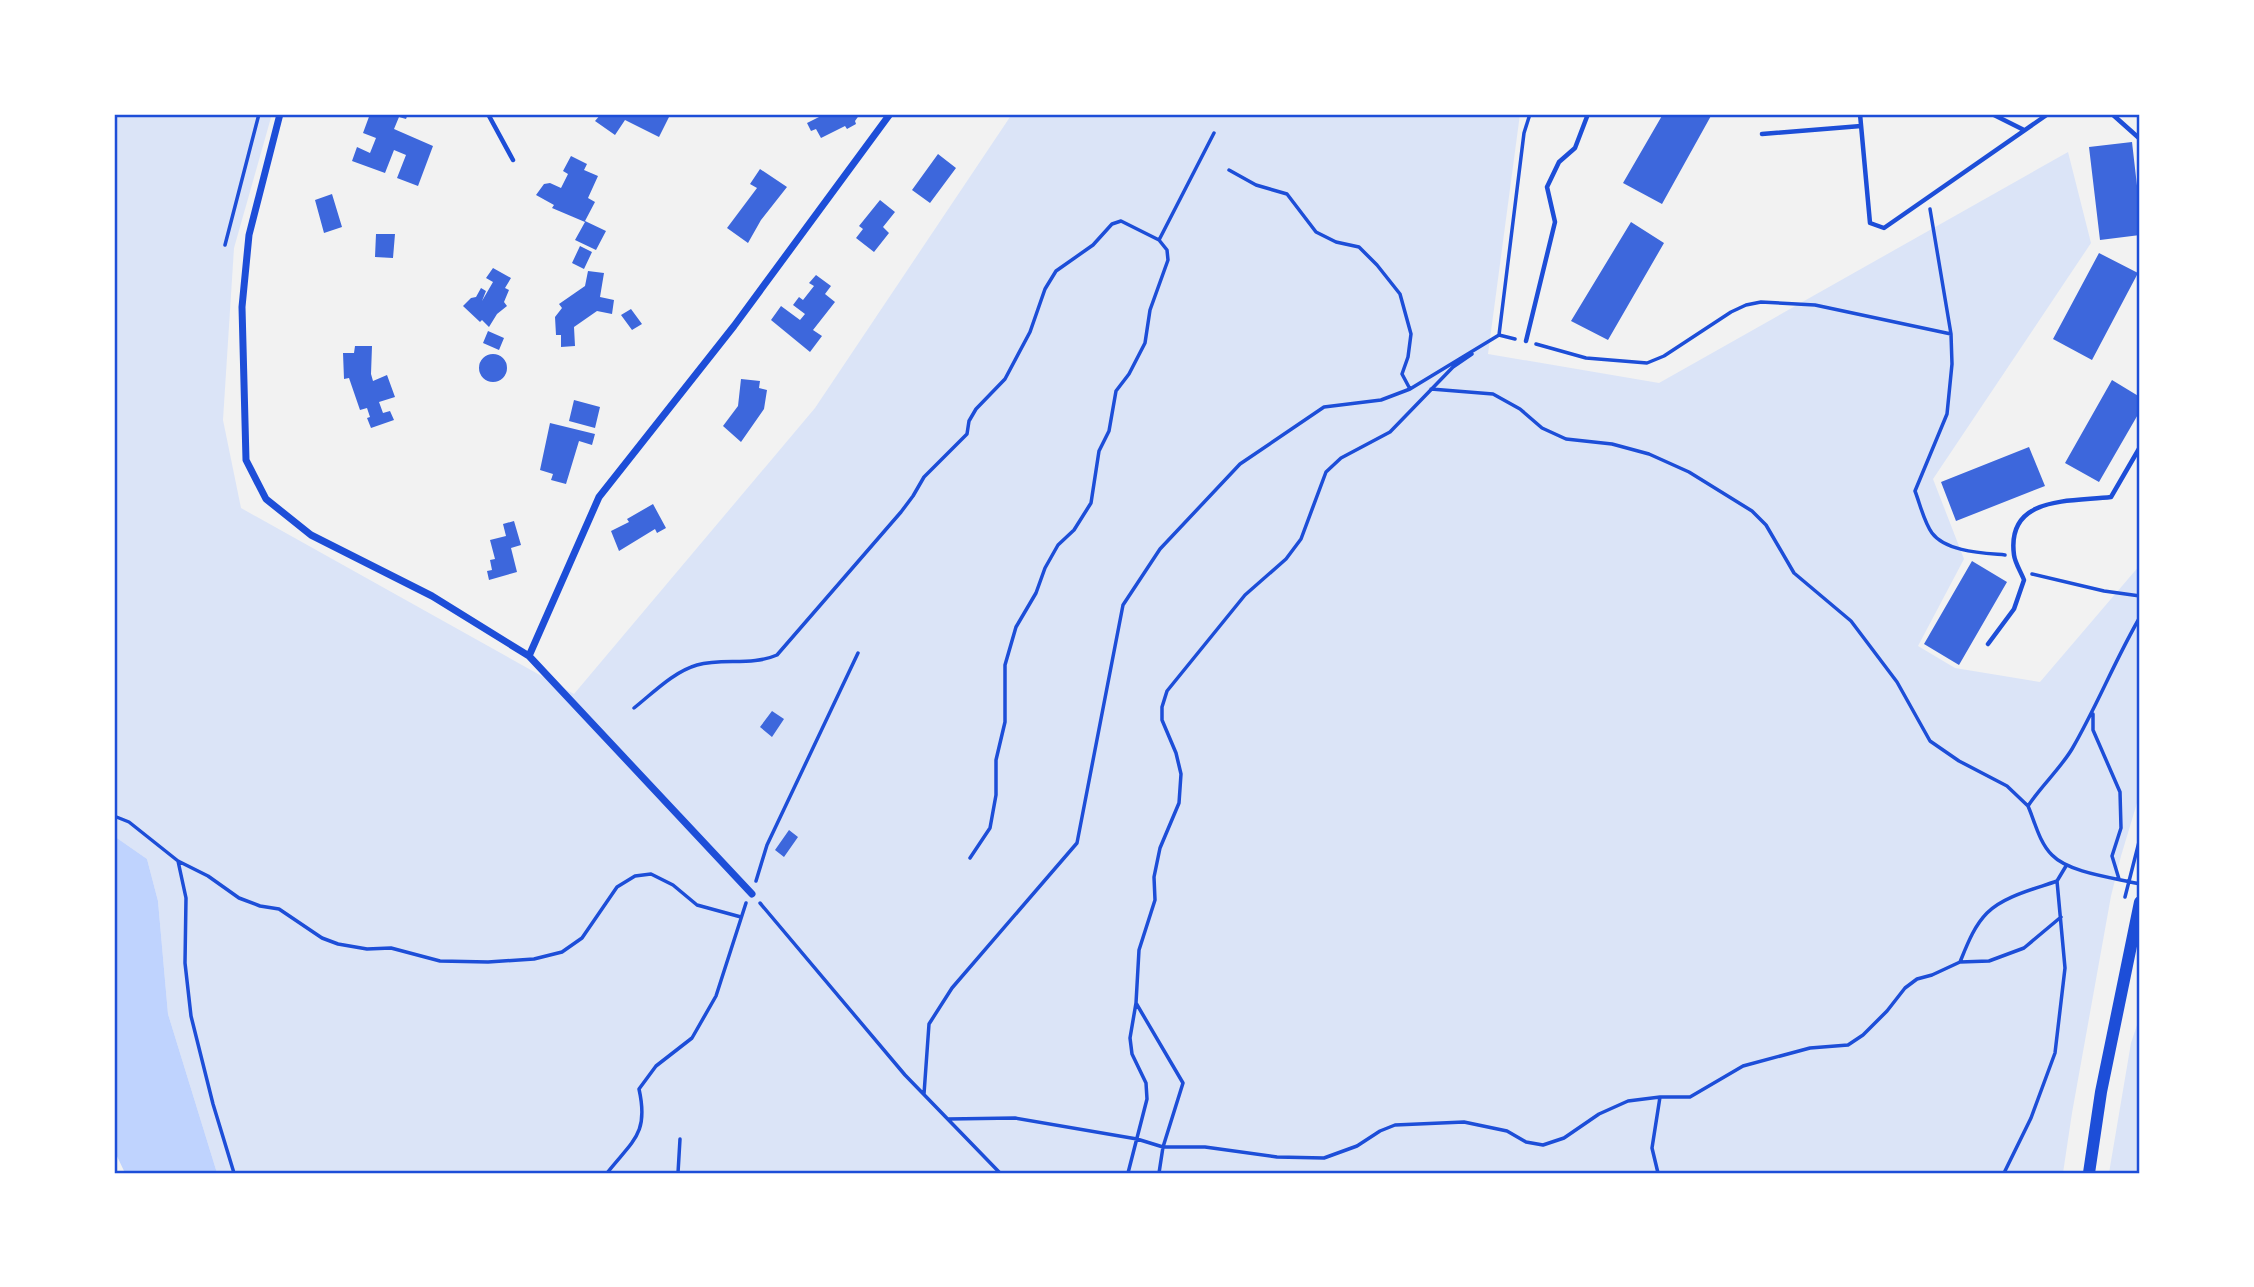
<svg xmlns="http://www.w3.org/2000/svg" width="2254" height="1287" font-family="Lora,serif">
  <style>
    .green { fill: #dbe4f7 }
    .water { fill: #bfd3fe }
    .building { fill: #3d67dc }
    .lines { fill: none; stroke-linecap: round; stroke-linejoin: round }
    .path { stroke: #1d4ed8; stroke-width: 3.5 }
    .service { stroke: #1d4ed8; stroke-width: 4.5 }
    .minor { stroke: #1d4ed8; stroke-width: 7 }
    .secondary { stroke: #1d4ed8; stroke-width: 12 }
    .neatline { fill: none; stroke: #1d4ed8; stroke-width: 2.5 }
  </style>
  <rect width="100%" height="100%" fill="#f2f2f2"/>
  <path class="green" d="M114,114H272L234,248L223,420L241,508L574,694L815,408L1012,114H1520L1488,354L1659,383L2068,152L2091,243L1933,479L1964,559L1918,646L1955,668L2040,682L2140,565V793L2121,856L2111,896L2072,1113L2063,1173H217L168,1014L158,901L147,859L114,836Z
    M2140,1016V1173H2109L2131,1043Z"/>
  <path class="water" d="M114,836L147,859L158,901L168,1014L217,1173H125L114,1150Z"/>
  <path class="building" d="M370,114H408L406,119L399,117L394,129L433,146L418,186L397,178L406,155L394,150L385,173L352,161L357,147L370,153L376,138L363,133Z
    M601,114H668L670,115L659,137L625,120L615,135L595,121Z
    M825,114H860L855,121L856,124L847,129L845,126L821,138L816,129L811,131L807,123Z
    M1663,114H1712L1662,204L1623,183Z
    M2132,142L2140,212V235L2100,240L2089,147Z
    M938,154L956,168L930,203L912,190Z
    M571,156L587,164L584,170L598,176L588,198L595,202L585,221L606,231L596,250L575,240L585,222L552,208L554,205L536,195L544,184L550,183L561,188L568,174L563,171Z
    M760,169L787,187L761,220L748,243L727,228L757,188L750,184Z
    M332,194L342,227L324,233L315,200Z
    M880,200L895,212L883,227L889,233L874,252L856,238L863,229L859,226Z
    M1631,222L1664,243L1608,340L1571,321Z
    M376,234H395L393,258L375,257Z
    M580,246L592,252L584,269L572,263Z
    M2099,253L2138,273L2092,360L2053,339Z
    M493,268L511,278L505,288L509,290L504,302L507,306L497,314L489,327L482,320L480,322L463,306L471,298L476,297L481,288L486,291L482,301L493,282L486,278Z
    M588,271L604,273L600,297L614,300L612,314L597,311L574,327L575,346L561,347V335H556L555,317L562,308L559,304L585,286Z
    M816,275L831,286L825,294L835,302L813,330L822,336L810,352L771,320L781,306L800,320L805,314L793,305L799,297L803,300L814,286L809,283Z
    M631,309L642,324L632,330L621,315Z
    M488,331L504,338L499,350L483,343Z
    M355,346H372L371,374L373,381L387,375L395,397L379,402L383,413L390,411L394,420L371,428L367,418L370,417L367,408L360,410L349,378L344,379L343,353H354Z
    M479 368a14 14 0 1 1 28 0a14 14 0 1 1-28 0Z
    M741,379L760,381L759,388L767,390L764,409L741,442L723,426L738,406Z
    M2112,380L2140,397V411L2099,482L2065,463Z
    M574,400L600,407L595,428L569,421Z
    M550,423L595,434L592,445L579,441L566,484L551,480L553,474L540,470Z
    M2029,447L2045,486L1956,521L1941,482Z
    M653,504L666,528L657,533L655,529L619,551L611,531L629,522L627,519Z
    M514,521L521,545L511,548L517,572L489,580L487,571L492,570L490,560L495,559L490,540L506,536L503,524Z
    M1972,561L2007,582L1959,665L1924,644Z
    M772,711L784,719L772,737L760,727Z
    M789,830L798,837L784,857L775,850Z"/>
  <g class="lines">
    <path class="path" d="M1229,170L1256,185L1287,194L1316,232L1336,242L1359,247L1377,265L1400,294L1411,334L1408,357L1402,374L1410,389
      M1930,209L1951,334
      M1159,240L1214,133
      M225,245L259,114
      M1499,335L1524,133L1530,114
      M1536,344L1586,358L1647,363L1664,356L1731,312L1746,305L1761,302L1815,305L1951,334L1952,364L1947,414L1915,491C1920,504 1924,522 1932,533C1946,552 1984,553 2005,555
      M1431,389L1493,394L1520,409L1542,428L1566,439L1612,444L1649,454L1689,472L1752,511L1766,525L1794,573L1851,621L1897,682L1930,741L1959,761L2007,786L2028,806
      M2032,574L2104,591L2140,596
      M2140,617C2115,660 2097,706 2072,749C2060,769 2041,786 2028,806C2035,822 2039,842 2052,855C2069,873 2116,878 2140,884
      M634,708C653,693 673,672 697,665C723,658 752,666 777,655L901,512L913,496L924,477L967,434L969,421L976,409L1005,379L1030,332L1045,289L1056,271L1093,245L1112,224L1121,221L1159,240L1167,250L1168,260L1150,310L1145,343L1129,374L1116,391L1109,431L1099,451L1091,503L1074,530L1058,545L1045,568L1036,593L1016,627L1005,665V722L996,760V795L990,828L970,858
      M2093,714V730L2120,792L2121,828L2112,856L2119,879
      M114,816L129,822L178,861L208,876L239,898L260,906L279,909L322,938L338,944L367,949L391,948L440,961L488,962L534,959L562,952L582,938L617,887L635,876L651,874L673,885L697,905L741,917
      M178,861L186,898L185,963L191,1016L213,1104L234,1173
      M756,881L767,845L858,653
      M2125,897L2140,838
      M760,903L905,1075L1000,1173
      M1960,962C1967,945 1974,926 1987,913C2004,896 2035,889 2057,881
      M924,1094L929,1024L952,988L1077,843L1123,605L1160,549L1240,464L1324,407L1381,400L1410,389L1499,335L1515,339
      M948,1119L1015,1118L1137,1139L1163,1147H1205L1277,1157L1324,1158L1357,1146L1380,1131L1395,1125L1464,1122L1507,1131L1526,1142L1543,1145L1564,1138L1599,1114L1628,1101L1660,1097H1690L1743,1066L1810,1048L1848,1045L1863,1035L1887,1011L1905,988L1917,979L1932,975L1960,962L1989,961L2024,948L2061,917
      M607,1173C633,1140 649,1134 639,1089L656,1066L692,1038L716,996L746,903
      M678,1173L680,1139
      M1128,1173L1147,1099L1146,1083L1132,1054L1130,1038L1136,1003
      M1159,1173L1163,1147L1183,1083L1136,1003L1139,950L1155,900L1154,877L1160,848L1179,803L1181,774L1176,753L1162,720V707L1167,691L1245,595L1286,559L1301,539L1326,472L1341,458L1390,432L1453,367L1472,354
      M1658,1173L1652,1148L1660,1097
      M2004,1173L2031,1118L2055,1053L2065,968L2057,881L2066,866"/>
    <path class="service" d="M488,114L513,160
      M1860,114L1870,223L1884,228L2048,114
      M1992,114L2024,130
      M2112,114L2140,139
      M1762,134L1861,126
      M1526,341L1555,222L1547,187L1559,162L1575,148L1588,114
      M1988,644L2014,609L2024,580C2021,572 2015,563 2014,555C2006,495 2071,502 2111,497L2140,447"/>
    <path class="minor" d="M280,114L249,235L242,307L246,460L266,499L311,535L432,596L529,656L752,894
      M529,656L599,497L734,326L890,114"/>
    <path class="secondary" d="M2089,1173L2101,1092L2140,902"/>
  </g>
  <rect width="2254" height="1287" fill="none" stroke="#ffffff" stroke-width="231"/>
  <rect x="116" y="116" width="2022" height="1056" class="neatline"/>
</svg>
